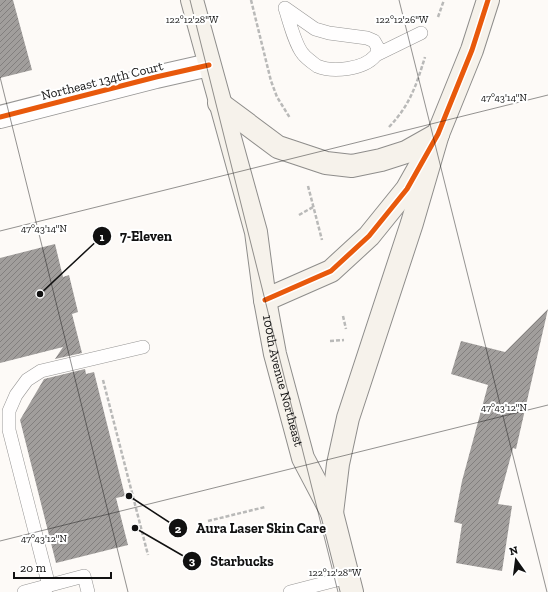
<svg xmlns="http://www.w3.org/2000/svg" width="548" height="592" font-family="'Zilla Slab',serif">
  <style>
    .building { fill: url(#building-hatch) }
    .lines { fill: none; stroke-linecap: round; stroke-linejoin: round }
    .lane-casing { stroke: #979695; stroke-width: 14 }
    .street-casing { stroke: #979695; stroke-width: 24 }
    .secondary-casing { stroke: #8e8d8b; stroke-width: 24 }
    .path { stroke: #b9b9b8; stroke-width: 2.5; stroke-dasharray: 4 2; stroke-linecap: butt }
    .lane { stroke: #fffefe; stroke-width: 13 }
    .street { stroke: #fffefe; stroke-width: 22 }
    .secondary { stroke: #f6f2eb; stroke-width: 22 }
    .cycleway-casing { stroke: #fff; stroke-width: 8 }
    .cycleway { stroke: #e8590c; stroke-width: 5 }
    .ticks { fill: none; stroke: #111; stroke-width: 1; stroke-opacity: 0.45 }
    .labels { text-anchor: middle; stroke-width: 4; stroke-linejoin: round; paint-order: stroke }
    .street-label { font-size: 13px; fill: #111; stroke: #fff }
    .ticks-label { font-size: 10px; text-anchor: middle; fill: #111; stroke: #fff; stroke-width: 4; stroke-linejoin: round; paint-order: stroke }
    .leader { fill: none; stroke: #111; stroke-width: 1.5 }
    .callout-dot { fill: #111; stroke: #fff; stroke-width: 1.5 }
    .mark-label { font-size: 12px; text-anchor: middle; font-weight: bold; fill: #fff }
    .callout-label { font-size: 14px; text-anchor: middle; font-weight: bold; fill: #111; stroke: #fff; stroke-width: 4; stroke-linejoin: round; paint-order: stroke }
  </style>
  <defs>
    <pattern id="building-hatch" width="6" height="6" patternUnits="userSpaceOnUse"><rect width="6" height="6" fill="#a19e9c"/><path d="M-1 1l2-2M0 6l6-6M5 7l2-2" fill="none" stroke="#827f7e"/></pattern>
  </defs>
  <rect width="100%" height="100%" fill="#fdfaf7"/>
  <path class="building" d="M0,0H13L32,70L0,78Z
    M55,244L63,277L69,275L78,312L72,314L82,353L55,359L63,347L0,363V258Z
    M548,309L516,449L513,448L498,504L512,506L502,571L456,563L462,524L454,522L462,481L488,385L451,374L461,341L505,352Z
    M85,369L86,374L94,372L125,496L116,498L128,545L56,563L20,420L44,379Z"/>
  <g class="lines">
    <g class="lane-casing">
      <path id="lane" d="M285,8L315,29L329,33L367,38L374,41L378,48C377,51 377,54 375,56C364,69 333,73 317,66C313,63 306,58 303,54C295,45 289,20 285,8Z
        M376,55L421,33
        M49,586L9,430V411L16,395L27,380L41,371L143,347
        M24,592L84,576L88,592
        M290,592L348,577"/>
    </g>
    <g class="street-casing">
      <path id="street" d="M0,117L156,77L209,65"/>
    </g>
    <g class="secondary-casing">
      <g id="secondary">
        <path id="s1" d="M192,0L256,232L265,300L275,354L303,458L332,513L352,592"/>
        <path d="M219,103L278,147L326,163L352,166L381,160L406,152L438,134"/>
        <path d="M265,300L331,271L369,236L407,189L438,134L472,50L488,0"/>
        <path d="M332,513L338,464L348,418L412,223L438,134"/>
      </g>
    </g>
    <path class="path" d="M251,0L271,81L277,97L290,118
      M438,17L444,0
      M389,127C410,105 416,86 425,57
      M308,186L322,240
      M299,215L313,207
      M343,316L346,329
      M330,341L344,340
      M103,380L148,555
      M208,521L265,507"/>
    <use href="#lane" class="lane"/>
    <use href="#street" class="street"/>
    <use href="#secondary" class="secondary"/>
    <g class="cycleway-casing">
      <path id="cycleway" d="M0,117L156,77L209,65
        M265,300L331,271L369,236L407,189L438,134L472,50L488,0"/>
    </g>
    <use href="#cycleway" class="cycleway"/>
  </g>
  <path class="ticks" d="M190,0L338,592M399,0L547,592M0,77L128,592M0,231L548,95M0,541L548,405"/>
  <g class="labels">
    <g class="street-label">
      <text transform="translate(102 80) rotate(-14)" y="5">Northeast 134th Court</text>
      <text dy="5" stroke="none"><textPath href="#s1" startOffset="392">100th Avenue Northeast</textPath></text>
    </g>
  </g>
  <g class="ticks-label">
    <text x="192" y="23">122°12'28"W</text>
    <text x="402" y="23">122°12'26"W</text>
    <text x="504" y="101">47°43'14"N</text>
    <text x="44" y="232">47°43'14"N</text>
    <text x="504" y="411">47°43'12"N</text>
    <text x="44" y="542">47°43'12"N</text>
    <text x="335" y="576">122°12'28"W</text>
  </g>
  <path class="leader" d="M40 294L102 236M129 496L178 528M135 528L192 561"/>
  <g class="callout-dot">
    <circle cx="40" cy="294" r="4"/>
    <circle cx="129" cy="496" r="4"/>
    <circle cx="135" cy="528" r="4"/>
    <circle cx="102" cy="236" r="10"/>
    <circle cx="178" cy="528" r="10"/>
    <circle cx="192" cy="561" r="10"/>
  </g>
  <g class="mark-label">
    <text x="102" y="241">1</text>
    <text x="178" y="533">2</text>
    <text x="192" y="565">3</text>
  </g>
  <g class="callout-label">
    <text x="146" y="241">7-Eleven</text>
    <text x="261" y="533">Aura Laser Skin Care</text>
    <text x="242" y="566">Starbucks</text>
  </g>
  <g transform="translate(516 560) rotate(346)" stroke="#ffffff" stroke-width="3" paint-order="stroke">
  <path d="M0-3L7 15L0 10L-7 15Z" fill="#111111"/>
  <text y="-6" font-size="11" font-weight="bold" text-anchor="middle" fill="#111111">N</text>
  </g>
  <path d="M14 572v6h97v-6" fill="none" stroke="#111111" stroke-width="2"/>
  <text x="20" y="572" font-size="12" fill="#111111" stroke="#ffffff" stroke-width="3" paint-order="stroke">20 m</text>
</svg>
